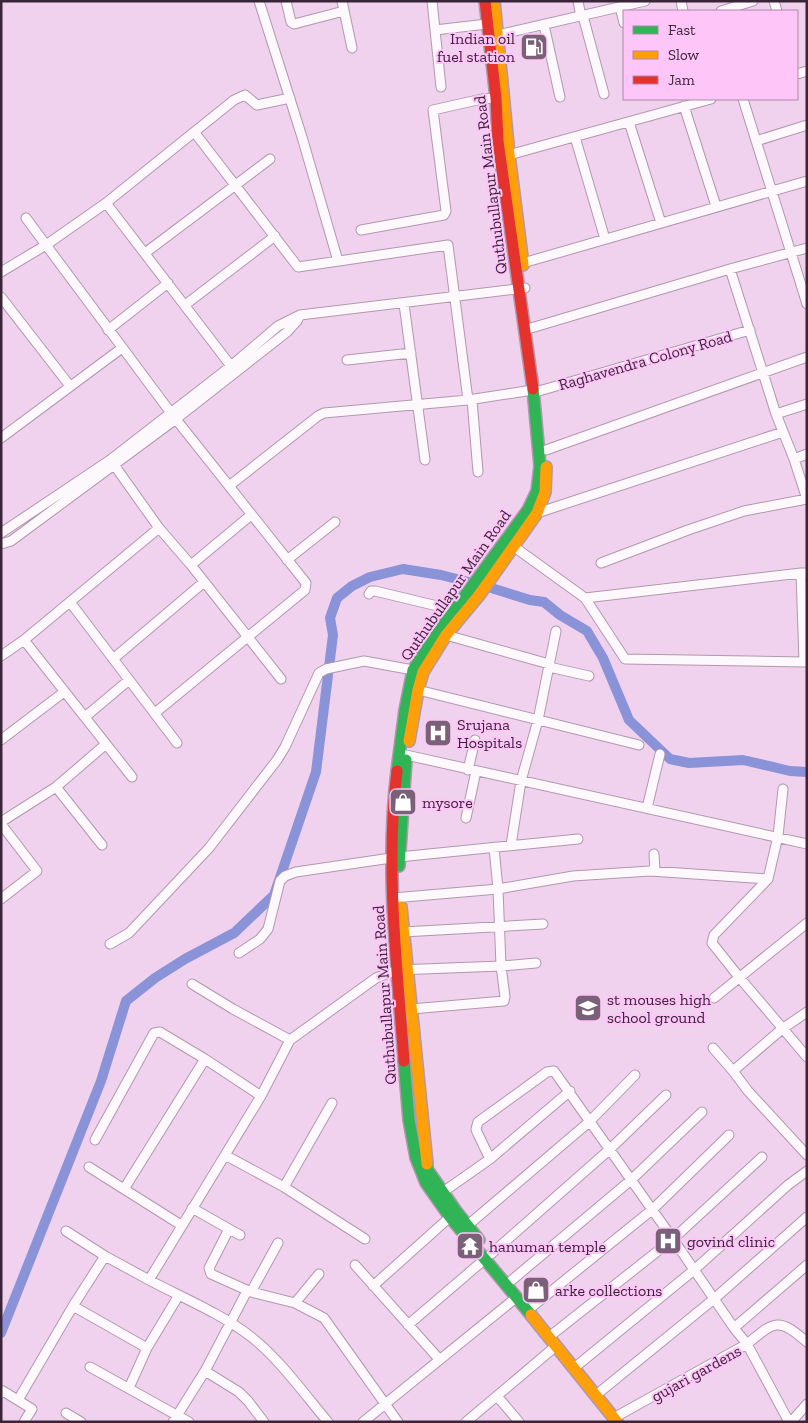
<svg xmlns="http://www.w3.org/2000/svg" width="808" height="1423" font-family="'Zilla Slab',serif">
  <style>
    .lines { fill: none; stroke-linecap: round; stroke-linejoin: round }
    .canal { stroke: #8a92d8; stroke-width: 10 }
    .street-casing { stroke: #b098ad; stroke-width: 11 }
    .fast-casing { stroke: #b098ad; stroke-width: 14 }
    .slow-casing { stroke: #b098ad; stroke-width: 14 }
    .jam-casing { stroke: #b098ad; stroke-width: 14 }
    .street { stroke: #fdf8fc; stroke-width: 9 }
    .fast { stroke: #30b455; stroke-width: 11 }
    .slow { stroke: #ff9f0a; stroke-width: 11 }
    .jam { stroke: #e5322d; stroke-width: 11 }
    .labels { text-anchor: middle; stroke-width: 4; stroke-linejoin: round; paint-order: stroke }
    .poi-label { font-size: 16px; fill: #3a2438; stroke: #fec5f8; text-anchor: start }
    .street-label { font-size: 16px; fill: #3a2438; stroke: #fec5f8 }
  </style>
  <rect width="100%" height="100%" fill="#f1d2ee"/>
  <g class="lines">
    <path class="canal" d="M1,1333L101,1081L126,1001L155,978L185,959L234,933L274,895L316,772L333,635L330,618L337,598L352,586L370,577L403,569L441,575L488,587L530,600L544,602L560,615L587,631L603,658L629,720L670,759L689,763L743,760L790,771L807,772"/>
    <g class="street-casing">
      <path id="street" d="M259,1L302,137L338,261
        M286,1L291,22L294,24L344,11
        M342,1L352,48
        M432,1L441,87
        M578,1L581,17
        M681,1L683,11
        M774,1L777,11
        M620,7L624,23
        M721,11L753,1
        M583,16L604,94
        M544,25L560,97
        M435,30L487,24
        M498,35L645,1
        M797,74L807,71
        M743,99L807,304
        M684,106L716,206
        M629,122L661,223
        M195,133L298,267L448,245L468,400
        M575,137L605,239
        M756,141L807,125
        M509,155L711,99
        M106,203L231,366
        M361,230L444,215L446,211L433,110L482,99L496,98
        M145,253L270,159
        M523,263L807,181
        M1,272L46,245L26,218
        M1,297L70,386
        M404,304L425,460
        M185,305L275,236
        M531,328L730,269L807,248
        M108,330L168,283
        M347,360L411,353
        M539,391L750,330
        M472,400L478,472
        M776,414L807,404
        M1,438L122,348
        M546,450L807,357
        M794,459L807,454
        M112,462L159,528L191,565L281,679
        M229,486L318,416L324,413L468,400L533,390
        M537,513L783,432
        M1,533L110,460L231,366L278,326L300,315L525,288
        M1,544L11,541L176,419L287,332L297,321L300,315
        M513,546L585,598L801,573
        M287,560L335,522
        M601,563L688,530L744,511L807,499L794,459L776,414L730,269
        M191,565L251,515
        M369,594L371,591H375L454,610
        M585,598L625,659L804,662L801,573H807
        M70,602L177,743
        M446,635L549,664
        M24,640L132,777
        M1,656L24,640L159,528
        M113,659L204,582
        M549,667L589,676
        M418,690L639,745
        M155,713L305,590L306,583L171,413L46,245L106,203L234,100L245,95L257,105L290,98
        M85,717L129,680
        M1,740L64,692
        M406,755L807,844
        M468,770L475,740
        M56,787L102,845
        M783,789L778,836L768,879L714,935L712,943L739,977L807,1057
        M647,808L660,754
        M466,818L476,771
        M1,822L56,787L106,744
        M1,824L37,871L1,899
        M511,845L521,781L538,720L556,631
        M494,848L498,889L573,876L650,871L768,879
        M654,854L655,871
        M399,857L578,839
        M403,932L543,924
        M110,944L129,933L209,848L277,760L285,747L319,673L326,669L364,661L413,670
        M239,953L260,939L268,929L280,881L285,876L296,872L391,858
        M714,998L807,923
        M411,1009L504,1001L505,997L501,966L536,963
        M807,1012L782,1029L733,1071L748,1091L807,1155
        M290,1040L376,978L397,970L501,966L498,889L393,898
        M713,1048L733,1071
        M205,1059L261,1096
        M95,1140L154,1033L160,1032L205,1059L124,1189
        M225,1155L284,1187L365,1239
        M490,1159L477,1132L476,1129L478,1122L547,1072L554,1071L673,1239L734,1328L747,1344C775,1321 778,1317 807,1342
        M89,1167L181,1225
        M284,1187L332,1103
        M443,1192L490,1159L570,1091
        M192,1208L229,1229L209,1268L211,1274L251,1292L295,1303L324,1318L398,1422
        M467,1226L589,1122L635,1075
        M229,1229L240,1235
        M66,1231L105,1256
        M491,1254L609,1150L666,1095
        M355,1265L439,1359
        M149,1280C183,1298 220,1313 250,1336C278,1357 305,1395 328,1422
        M512,1280L631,1180L702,1112
        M373,1286L450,1217
        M247,1291L205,1371L239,1392L248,1401L264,1422
        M251,1292L278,1243
        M295,1303L319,1274
        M73,1306L147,1348L129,1388
        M533,1306L653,1209L729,1135
        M408,1325L485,1259
        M734,1328L807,1265
        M554,1333L673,1239L762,1157
        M147,1348L179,1295
        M579,1364L694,1270L788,1185L807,1171
        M90,1367L189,1422
        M601,1391L714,1299L807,1217
        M1,1393L3,1391L32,1409L24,1422
        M497,1396L519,1422
        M18,1400L73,1306L105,1256L149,1280L261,1096L290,1040L233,1009L192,984
        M66,1413L81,1422
        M619,1415L747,1344L789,1422
        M173,1422L205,1371
        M363,1422L517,1297
        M466,1422L556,1346
        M791,1422L807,1404"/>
    </g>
    <g class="fast-casing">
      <path id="fast" d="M397,771L405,710L413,670L436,635L528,510L537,491L540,466L533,389
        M399,866L406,760
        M404,1061L409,1120L416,1158L426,1183L450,1217L531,1315
        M427,1164V1169L456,1211L479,1240"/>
    </g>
    <g class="slow-casing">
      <path id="slow" d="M494,1L509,155L523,265
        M409,741L418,690L423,672L446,635L480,594L537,513L545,492L546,467
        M401,907L427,1164
        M531,1315L617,1422"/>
    </g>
    <g class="jam-casing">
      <path id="jam" d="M485,1L496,98L498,141L533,389
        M397,771C385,867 397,965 404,1061"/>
    </g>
    <use href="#street" class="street"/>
    <use href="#fast" class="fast"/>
    <use href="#slow" class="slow"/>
    <use href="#jam" class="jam"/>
  </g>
  <defs>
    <g id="fuel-square" transform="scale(1.4375)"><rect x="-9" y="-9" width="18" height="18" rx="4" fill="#7a6178" stroke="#fec5f8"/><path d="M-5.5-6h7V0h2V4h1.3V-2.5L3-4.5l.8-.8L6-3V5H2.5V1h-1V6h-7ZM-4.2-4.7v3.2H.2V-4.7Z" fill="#fff"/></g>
    <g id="hospital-square" transform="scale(1.4375)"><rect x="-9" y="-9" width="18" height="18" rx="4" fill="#7a6178" stroke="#fec5f8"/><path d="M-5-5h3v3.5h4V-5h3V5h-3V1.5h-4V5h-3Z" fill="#fff"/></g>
    <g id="shop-square" transform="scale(1.4375)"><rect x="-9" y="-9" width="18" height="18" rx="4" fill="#7a6178" stroke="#fec5f8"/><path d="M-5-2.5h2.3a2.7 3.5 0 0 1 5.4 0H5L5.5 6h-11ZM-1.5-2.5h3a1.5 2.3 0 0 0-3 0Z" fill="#fff"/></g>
    <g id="school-square" transform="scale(1.4375)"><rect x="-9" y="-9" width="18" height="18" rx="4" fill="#7a6178" stroke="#fec5f8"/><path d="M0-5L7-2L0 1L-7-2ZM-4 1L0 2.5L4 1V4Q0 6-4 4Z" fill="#fff"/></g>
    <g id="temple-square" transform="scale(1.4375)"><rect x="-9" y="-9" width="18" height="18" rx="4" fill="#7a6178" stroke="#fec5f8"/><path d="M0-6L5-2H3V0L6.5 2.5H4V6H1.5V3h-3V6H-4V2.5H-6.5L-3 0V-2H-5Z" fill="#fff"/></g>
  </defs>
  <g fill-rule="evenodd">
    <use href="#fuel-square" x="534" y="47"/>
    <use href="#hospital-square" x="438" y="733"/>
    <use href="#shop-square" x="403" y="802"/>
    <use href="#school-square" x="588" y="1008"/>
    <use href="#hospital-square" x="668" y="1241"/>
    <use href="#temple-square" x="470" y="1246"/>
    <use href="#shop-square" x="536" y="1290"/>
  </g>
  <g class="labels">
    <g class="poi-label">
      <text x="515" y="44" text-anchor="end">Indian oil<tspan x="515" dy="18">fuel station</tspan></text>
      <text x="457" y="730">Srujana<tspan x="457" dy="18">Hospitals</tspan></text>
      <text x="422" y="808">mysore</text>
      <text x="607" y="1005">st mouses high<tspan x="607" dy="18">school ground</tspan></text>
      <text x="687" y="1247">govind clinic</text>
      <text x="489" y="1252">hanuman temple</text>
      <text x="555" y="1296">arke collections</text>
    </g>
    <g class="street-label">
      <text transform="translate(490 185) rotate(-97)" y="6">Quthubullapur Main Road</text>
      <text transform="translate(645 360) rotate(-16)" y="6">Raghavendra Colony Road</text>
      <text transform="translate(455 585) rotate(-55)" y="6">Quthubullapur Main Road</text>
      <text transform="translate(384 995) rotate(-94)" y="6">Quthubullapur Main Road</text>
      <text transform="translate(696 1373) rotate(-29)" y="6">gujari gardens</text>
    </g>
  </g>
  <rect width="808" height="1423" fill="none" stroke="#3a2438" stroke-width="5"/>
  <rect x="623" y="10" width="175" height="90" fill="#fec5f8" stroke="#b085ab"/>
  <rect x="633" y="26" width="25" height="8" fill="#30b455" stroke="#b085ab"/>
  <text x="668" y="35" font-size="15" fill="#3a2438">Fast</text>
  <rect x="633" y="51" width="25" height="8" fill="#ff9f0a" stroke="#b085ab"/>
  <text x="668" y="60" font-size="15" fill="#3a2438">Slow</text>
  <rect x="633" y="76" width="25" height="8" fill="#e5322d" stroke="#b085ab"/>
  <text x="668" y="85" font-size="15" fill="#3a2438">Jam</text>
</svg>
